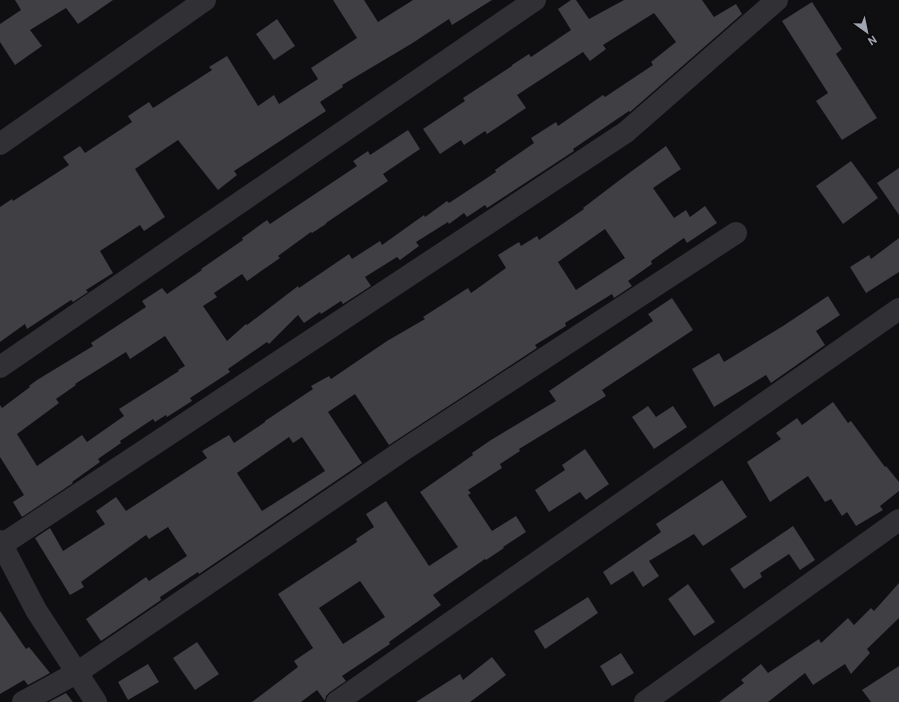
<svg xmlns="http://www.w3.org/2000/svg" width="899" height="702" font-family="Roboto,sans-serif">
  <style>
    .building { fill: #3f3f44; fill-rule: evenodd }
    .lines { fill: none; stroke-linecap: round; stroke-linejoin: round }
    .minor { stroke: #313135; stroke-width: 22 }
  </style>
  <rect width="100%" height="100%" fill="#0f0f11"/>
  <path class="building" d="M15,0H113L78,24L66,8L30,30L42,46L15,65L0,42V24L21,10Z
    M333,0H364L378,22L413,0H492L452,25L449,19L411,44L342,85L343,87L320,102L326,111L234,171L237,175L218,190L178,140L135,169L165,217L144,231L140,225L100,251L113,273L86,290L88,292L73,302L71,300L27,329L25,324L0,342V207L12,199L13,201L69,165L63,157L80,146L85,153L132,122L128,116L149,102L153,108L212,70L209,67L227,56L258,106L274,95L279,104L318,79L311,68L357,38Z
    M571,0H576L589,19L624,0H702L714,17L736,4L742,14L630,112L629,111L573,149L574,151L487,208L485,205L467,217L464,213L449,224L448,222L416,242L419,246L400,260L397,257L365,277L371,286L343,304L341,301L321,314L320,312L304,323L298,315L269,344L267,342L228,369L230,372L190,398L192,401L167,417L166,415L155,422L153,419L120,441L121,443L98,459L100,462L72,482L73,483L22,517L13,502L24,495L0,457V405L2,408L30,387L29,386L37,380L93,346L91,343L146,307L142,301L162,288L167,294L202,270L201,269L243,240L242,238L267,220L270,224L357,166L353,161L368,151L370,155L408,130L420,149L383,174L388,181L326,223V224L312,233L311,232L278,256L280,258L247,281L242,274L214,293L217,297L203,306L227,341L246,324L247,325L298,286L299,288L349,254L352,259L380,241L382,245L424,215L425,217L447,201L449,203L496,172L495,170L534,143L531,138L556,122L558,126L603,95L605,97L653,65L651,62L676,42L654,13L603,45L606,49L590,61L583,52L517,95L526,108L487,134L485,131L464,145L461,140L440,154L423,129L465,101L463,98L512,66V65L529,54L531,57L571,30L558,9ZM165,336L185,366L178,370L179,371L119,409L124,416L87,442L82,435L37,466L17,434L59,403L56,399L76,385L75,384L126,352L130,359Z
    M812,2L842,49L836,54L877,118L842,140L816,101L828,93L782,21Z
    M277,19L295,46L274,60L256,34Z
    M666,146L681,169L653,188L674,218L686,210L690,217L705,206L717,223L687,243L684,238L651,261L652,264L628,281L632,286L614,298L612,294L565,323L566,326L535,345L537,348L389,445L355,394L328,412L362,463L199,574L198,572L160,597L161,600L101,641L86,619L146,577L149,581L187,556L168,527L149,539L146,535L81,582L84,587L70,595L35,538L50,528L63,551L105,524L96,511L116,497L126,511L207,458L202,451L229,435L234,443L265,422V421L313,389L311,386L329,376L331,379L387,341L425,319L423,317L468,288L471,293L506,268L498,255L519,242L521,246L537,236L539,240L584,209L583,208L621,179ZM605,229L625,258L576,290L558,262ZM289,437L293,443L302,437L325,471L262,511L237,473Z
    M851,161L878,198L843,224L816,186Z
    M899,168V215L877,183Z
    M899,238V272L866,293L850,267L869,255L871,259Z
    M828,296L840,315L816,331L825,345L771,383L766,375L714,407L692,369L719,353L724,362L783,326Z
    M672,298L693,330L602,390L606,396L519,449L520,451L500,464L502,468L468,490L471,493L468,495L492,531L516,516L526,532L503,547L504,548L486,560L485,559L433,595L441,605L389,642L390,644L342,676L346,681L330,692L326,696L325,701L317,690L301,702H252L298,667L294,661L313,648L278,594L357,542L356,539L374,527L366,514L386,501L429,566L458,547L420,492L473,455L472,453L491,440L556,401L549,391L653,321L648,314ZM360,581L385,617L343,644L319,608Z
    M833,402L848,423L851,421L885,467L886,466L899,482V491L880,506L883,510L856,526L847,512L842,516L831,499L825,502L808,476L770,502L747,462L781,439L776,433L797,418L802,425Z
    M648,406L656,417L673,406L687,427L654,449L632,417Z
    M585,449L609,484L586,500L580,492L549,512L535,490L565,470L562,465Z
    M722,480L747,517L703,546L694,534L649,561L659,576L643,587L633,571L611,585L603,572L661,532L656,524Z
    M793,526L815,560L800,570L789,554L760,573L762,577L744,589L730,569Z
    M899,583V618L867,649L870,653L851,674L845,664L813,685L805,673L768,702H719L744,683L741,680L761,664L768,673L819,639L821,643L848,618L854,625L871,608L874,611Z
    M688,584L715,622L694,636L668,599Z
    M588,597L598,613L545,649L534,631Z
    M0,611L26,649L29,647L50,673L28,685L24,680L0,694Z
    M197,642L219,674L195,690L173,658Z
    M621,653L634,673L612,686L600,666Z
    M492,657L506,675L470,702H416L460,674L463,680Z
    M148,664L159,682L128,700L118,682Z
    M899,666V702H871L862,690Z
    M66,693L73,702H49Z"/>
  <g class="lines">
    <path class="minor" d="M0,144L205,0
      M0,367L535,0
      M0,541L36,610L96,702
      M0,546L626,132L777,0
      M23,702L78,672L405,449L736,233
      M337,702L899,309
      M645,702L899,520"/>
  </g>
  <g transform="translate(867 32) rotate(147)" stroke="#0b0a0c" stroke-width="3" paint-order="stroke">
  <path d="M0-3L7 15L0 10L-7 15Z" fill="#a1a5b1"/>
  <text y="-6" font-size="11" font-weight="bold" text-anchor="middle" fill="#a1a5b1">N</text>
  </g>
</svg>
